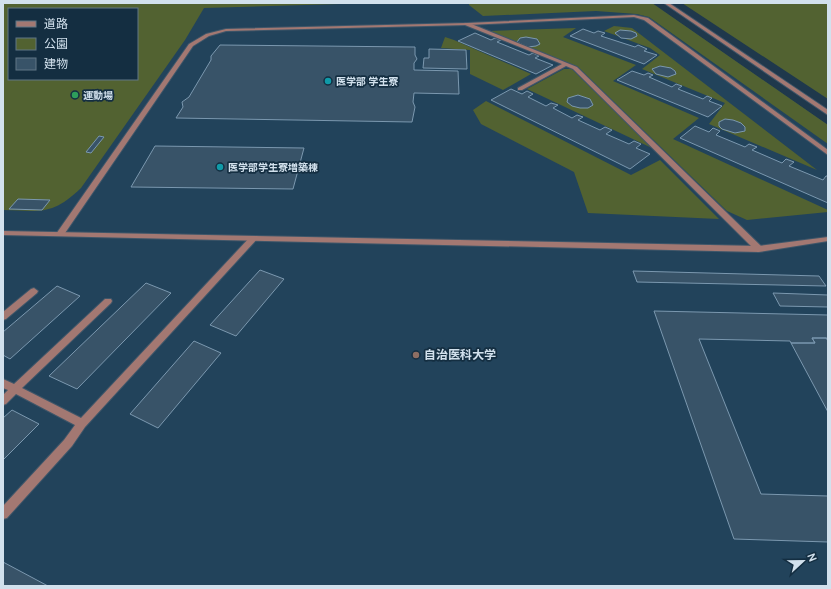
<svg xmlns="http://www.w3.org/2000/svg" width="831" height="589" font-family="Cabin,'Noto Sans JP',sans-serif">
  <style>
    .built { fill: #22435b; fill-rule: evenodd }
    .green { fill: #526231; fill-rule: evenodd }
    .building { fill: #385368; stroke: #7b98af }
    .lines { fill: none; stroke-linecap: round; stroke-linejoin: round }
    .service-casing { stroke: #3f5669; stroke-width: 2 }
    .minor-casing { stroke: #3f5669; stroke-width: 2 }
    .tertiary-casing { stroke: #3f5669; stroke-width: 2 }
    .service { fill: #a37872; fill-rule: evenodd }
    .minor { fill: #a37872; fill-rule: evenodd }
    .tertiary { fill: #a37872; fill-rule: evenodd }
    .culture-dot { fill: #0f9aa8; stroke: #142e41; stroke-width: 1.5 }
    .leisure-dot { fill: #2e9e5b; stroke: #142e41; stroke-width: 1.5 }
    .education-dot { fill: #8d6e63; stroke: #142e41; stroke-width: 1.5 }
    .labels { text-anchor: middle; stroke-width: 3.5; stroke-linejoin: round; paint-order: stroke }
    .far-poi-label { font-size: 10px; font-weight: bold; fill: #d2e1ed; stroke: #142e41; text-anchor: start }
    .poi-label { font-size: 12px; font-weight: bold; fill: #d2e1ed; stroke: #142e41; text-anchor: start }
  </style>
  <rect width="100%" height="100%" fill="#1f384c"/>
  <path class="built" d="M3,3H652L828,125V586H3ZM9,9H137V79H9Z"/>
  <path class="green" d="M3,3H374L204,8L185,40L81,188C52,216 40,211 3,210ZM9,9H137V79H9Z
    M469,3H652L828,125V144L649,17L637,14L596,11L483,16L469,5Z
    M682,3H828V99Z
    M614,26L632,28L817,170L709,124L725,103L642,69L660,55L650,48L604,31Z
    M576,28L563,37L636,65L613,81L699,118L673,139L828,210V212L747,220L727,211L578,67L489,31Z
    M445,37L454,40L531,74L503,90L470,74V50L441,48Z
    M564,69H572L654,149L527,89Z
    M486,101L631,175L660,160L719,219L588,213L574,172L481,124L473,110Z"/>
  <path class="building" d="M583,29L594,33L598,31L605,33L601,36L635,47L638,45L647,49L644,51L657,55L644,64L570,36Z
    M620,30L631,31L636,33L637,36L631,39L621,38L615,33Z
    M475,33L491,40L495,38L501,40L497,42L529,55L533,53L539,56L535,58L553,65L536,74L458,41Z
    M526,37L537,39L540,44L536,46L528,47L517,42L520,38Z
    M220,45L415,47V55L417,59L414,63V70L458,71L459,94L414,93L413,102L415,107L412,122L176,118L183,107L182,102L189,97L211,60V56Z
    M429,49L466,50L467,69L423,68L424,58H429Z
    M660,66L671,68L675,71L676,74L668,77L656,74L652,69Z
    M632,71L644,75L648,73L653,75L649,77L672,87L676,84L682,86L678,89L703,99L707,96L712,98L709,101L722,106L708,117L617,80Z
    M511,89L522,94L527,91L533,94L528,97L546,106L551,103L558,105L553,108L572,118L577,115L583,117L578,120L600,130L605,127L612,130L606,134L629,144L634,141L641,144L636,148L650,154L630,169L491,100Z
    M578,95L590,99L593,105L588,108H580L572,106L567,102L568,98Z
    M725,119L733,120L741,123L745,127V131L735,133L722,129L719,126V122Z
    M695,126L709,132L713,128L720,131L716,135L745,147L749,144L757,147L752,150L782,163L786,159L794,162L789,166L823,180L826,176H828V203L680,138Z
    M99,136L104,137L91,153L86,152Z
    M155,146L304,148L293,189L131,187Z
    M18,199L50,200L42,210L9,209Z
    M260,270L284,279L236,336L210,325Z
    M633,271L819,276L826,286L637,282Z
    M146,283L171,293L77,389L49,376Z
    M57,286L80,296L10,359L3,355V332Z
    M773,293L828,295V307L780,306Z
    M654,311L828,315V338H812L815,343H791L790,341L699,339L761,494L828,496V542L734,539Z
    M812,338H826L828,341V412L791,343H815Z
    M194,341L221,353L158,428L130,414Z
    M12,410L39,424L3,460V418Z
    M3,562L48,586H3Z"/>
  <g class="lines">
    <g class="service-casing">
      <path id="service" d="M465,23H469L577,67L762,247L763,249L762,251H756L573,69L566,66L522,90H518V88L562,64L465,25Z
        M251,236H257L258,238L85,427L72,446L7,518L3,519V506L64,440L75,425L16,394L6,404L3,405V395L8,390L3,388V379L14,384L105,299H111L112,301L111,303L22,388L81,418Z
        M34,288L38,291L37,293L6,319L3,320V312L31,289Z"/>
    </g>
    <g class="minor-casing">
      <path id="minor" d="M634,15L648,18L828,150V155L644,20L634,17L467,25L226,31L209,36L193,46L63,236H60L56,234L189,44L206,34L226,29L467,23Z"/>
    </g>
    <g class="tertiary-casing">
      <path id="tertiary" d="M664,3H669L828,110V115Z
        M3,231L759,246L828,237V241L759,252L3,235Z"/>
    </g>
    <use href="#service" class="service"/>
    <use href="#minor" class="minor"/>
    <use href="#tertiary" class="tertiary"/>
  </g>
  <g class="culture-dot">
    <circle cx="328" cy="81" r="4"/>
    <circle cx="220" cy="167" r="4"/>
  </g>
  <circle class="leisure-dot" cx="75" cy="95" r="4"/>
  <circle class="education-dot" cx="416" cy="355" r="4"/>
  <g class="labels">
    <g class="far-poi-label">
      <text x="336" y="85">医学部 学生寮</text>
      <text x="83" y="99">運動場</text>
      <text x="228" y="171">医学部学生寮増築棟</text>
    </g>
    <g class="poi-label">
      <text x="424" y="359">自治医科大学</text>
    </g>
  </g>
  <rect width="831" height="589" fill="none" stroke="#d2e1ed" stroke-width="8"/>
  <rect x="8" y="8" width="130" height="72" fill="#142e41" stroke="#607686"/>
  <rect x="16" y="21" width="20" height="6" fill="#a37872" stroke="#607686"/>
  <text x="44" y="28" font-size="12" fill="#d2e1ed">道路</text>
  <rect x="16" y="38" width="20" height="12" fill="#526231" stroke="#607686"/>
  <text x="44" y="48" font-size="12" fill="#d2e1ed">公園</text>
  <rect x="16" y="58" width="20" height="12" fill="#385368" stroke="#607686"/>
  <text x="44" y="68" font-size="12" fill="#d2e1ed">建物</text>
  <g transform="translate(803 561) rotate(68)" stroke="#142e41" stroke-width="3" paint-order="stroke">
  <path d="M0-3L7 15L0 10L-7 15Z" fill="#d2e1ed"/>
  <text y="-6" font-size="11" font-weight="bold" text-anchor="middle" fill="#d2e1ed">N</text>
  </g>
</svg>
